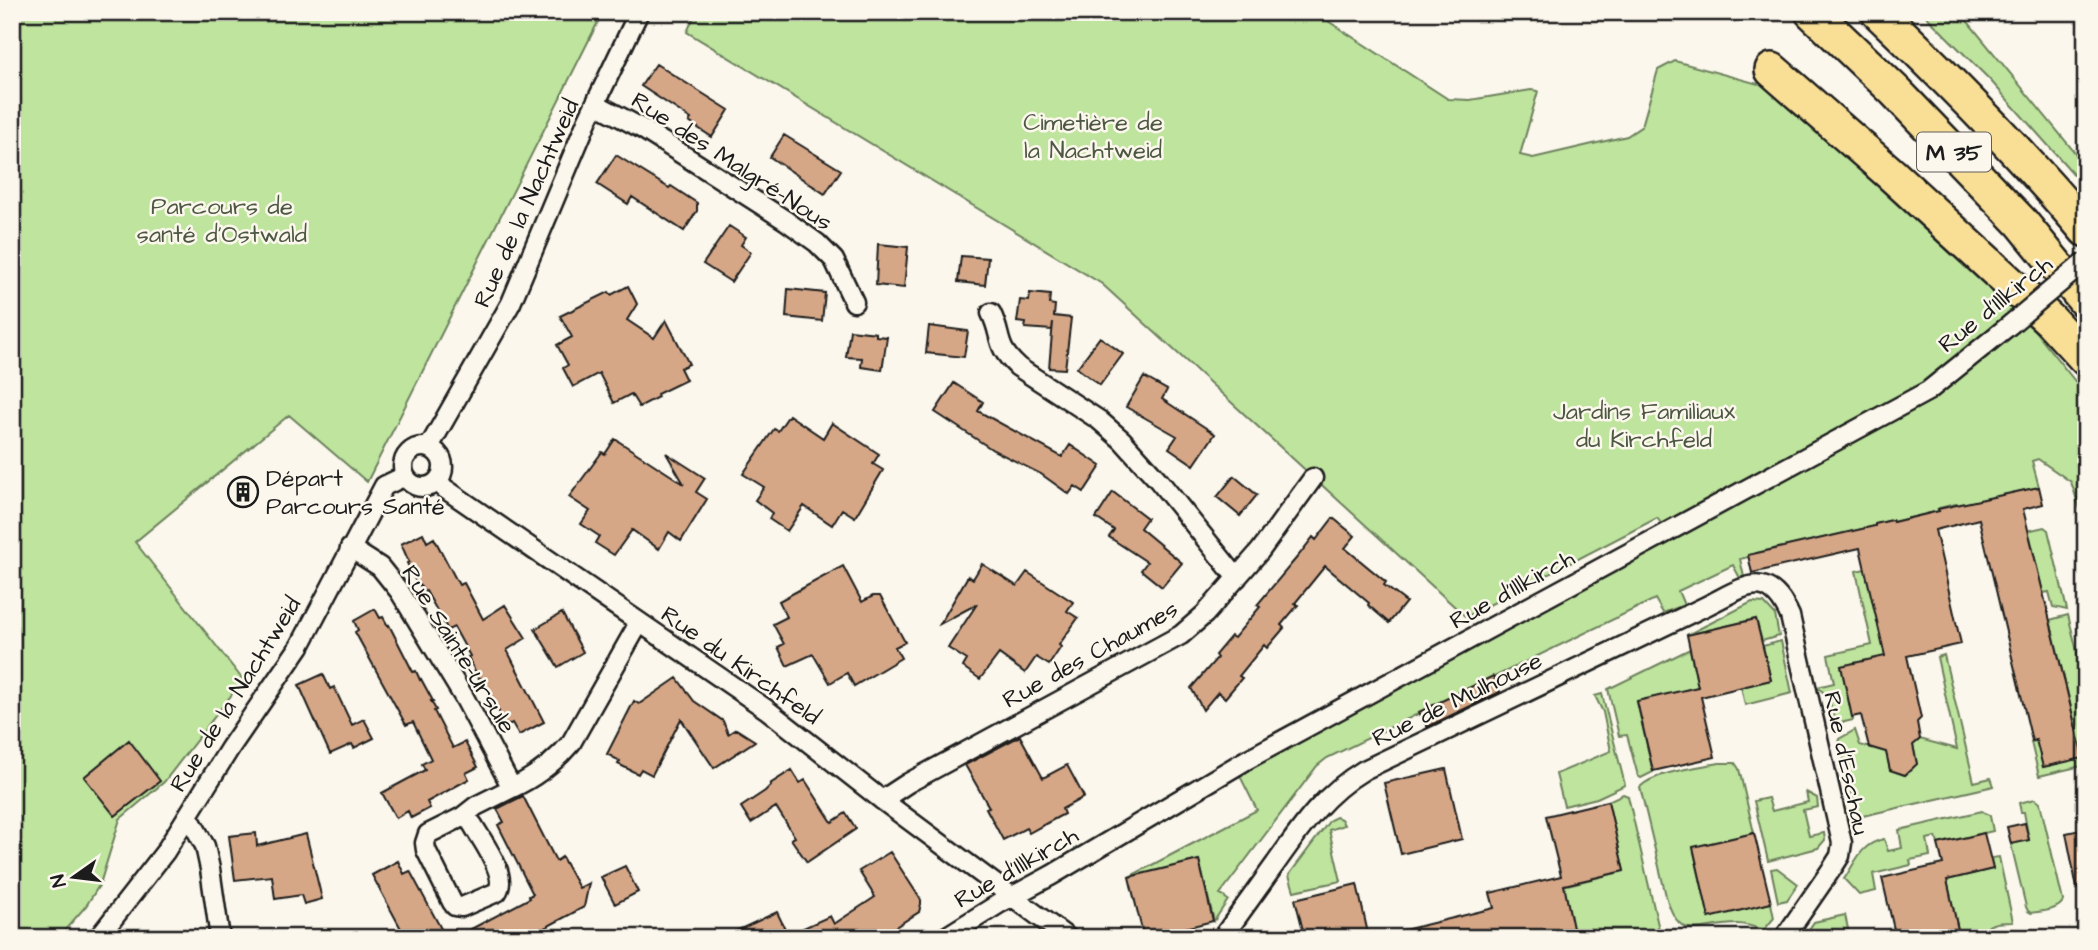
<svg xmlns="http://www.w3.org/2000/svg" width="2098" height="950" font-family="'Architects Daughter',sans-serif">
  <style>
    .green { fill: #bee49e; stroke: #6d805d; stroke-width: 2 }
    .building { fill: #d6a787; stroke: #1c1c1c; stroke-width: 2 }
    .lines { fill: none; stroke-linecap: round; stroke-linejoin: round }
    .street-casing { stroke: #1c1c1c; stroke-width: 23 }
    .highway-casing { stroke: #1c1c1c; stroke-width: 38 }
    .street { stroke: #fbf7ec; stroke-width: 18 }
    .highway { stroke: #f9df96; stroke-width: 33 }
    .street-bridge-casing { stroke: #1c1c1c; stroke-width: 23; stroke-linecap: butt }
    .street-bridge { stroke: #fbf7ec; stroke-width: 18 }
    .labels { text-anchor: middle; stroke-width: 5; stroke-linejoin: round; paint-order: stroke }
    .shield { fill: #fbf7ec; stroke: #5f5e5a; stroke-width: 2 }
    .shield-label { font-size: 23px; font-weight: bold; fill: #1c1c1c }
    .park-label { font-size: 24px; fill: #4d5843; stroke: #fbf7ec }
    .street-label { font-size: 24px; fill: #1c1c1c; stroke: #fbf7ec }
    .poi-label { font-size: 24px; fill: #1c1c1c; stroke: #fbf7ec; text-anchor: start }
  </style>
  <rect width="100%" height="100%" fill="#fbf7ec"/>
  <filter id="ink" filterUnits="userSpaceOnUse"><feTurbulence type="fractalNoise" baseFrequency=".0143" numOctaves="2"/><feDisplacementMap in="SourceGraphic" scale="14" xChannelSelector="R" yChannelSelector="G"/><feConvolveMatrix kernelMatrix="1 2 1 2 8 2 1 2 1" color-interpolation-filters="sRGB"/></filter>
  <g filter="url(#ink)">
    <path class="green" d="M12,12H603L367,482L289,415L135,542L243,680L164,782L120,819L100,884L86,906L58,938H12Z
      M696,12H1314L1448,99L1470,100L1531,90L1538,91L1520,155L1533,158L1627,136L1642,126L1658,70L1675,61L1758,84L1762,80L2034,330L2086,395V527L2071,482L2038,459L2032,461L2039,487L1957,506L1956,504L1939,508V511L1893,522L1892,520L1875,524V526L1748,555V557L1740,559L1744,577L1740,578L1733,565L1678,591L1684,605L1663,613L1655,599L1327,758L1317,766L1220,894L1228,900L1214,921L1199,860L1129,877L1257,810L1239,774L1673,539L1657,518L1466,617L1102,284L687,32Z
      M1922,12H1960L2086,166V188L1990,80Z
      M2044,527L2048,530L2067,610L2053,607L2049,592L2043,593L2030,537L1986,548L1985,541Z
      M1883,565L1886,661H1865L1841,666L1853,720L1836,724L1828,696L1817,687L1834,683L1828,655L1872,645L1856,571Z
      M1752,602L1764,603L1775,615L1779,636L1762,641L1756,619L1687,635Z
      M2068,615L2086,687V765L2039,776L2031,742L2037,741L2043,767L2083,757L2050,620Z
      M1781,641L1792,693L1745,705L1741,687L1771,680L1763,646Z
      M1690,649L1698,687L1637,702L1653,772L1641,778L1638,776L1627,735L1619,736L1608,689Z
      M1944,655L1974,782L1991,778L1994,786L1858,817L1839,739L1855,730L1860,745L1886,752L1890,770L1905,775L1917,764L1913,745L1920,739L1957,749L1937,657Z
      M1602,694L1625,785L1597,798L1564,806L1556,774L1611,751L1603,712L1595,696Z
      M1719,763H1735L1739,769L1754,833L1693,848L1709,917L1771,903L1774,918L1764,930C1755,927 1746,924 1737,924C1700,924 1680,946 1666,896L1640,787C1654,772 1699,767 1719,763Z
      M1806,792L1817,798L1818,807L1803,810L1809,836L1824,833L1825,840L1818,848L1768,861L1754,801L1768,798L1772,811L1808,802Z
      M1623,794L1628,796L1661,938H1573L1563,886L1624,871L1608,801Z
      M2035,799L2040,803L2063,901C2058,911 2041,911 2031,913L2028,911L2026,907L2011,844L2029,840L2024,812H2021L2019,803Z
      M1982,811L1990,816L1993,831L1938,844L1936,837L1927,839L1930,856L1910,860L1911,865L1873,874L1876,891L1859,895L1844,879C1856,862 1860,844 1884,839L1888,851L1902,848L1899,830Z
      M1336,817L1341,819L1344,825L1329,830L1341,881L1294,891L1289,875L1330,820Z
      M1999,857L2013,922C1997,922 1986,922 1980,938H1943L1959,934L1947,880L1993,869L1991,858Z
      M1777,868L1798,884L1787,900L1778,902L1771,869Z
      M1845,915L1850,938H1809L1808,936L1803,938L1814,922Z"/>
    <path class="building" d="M656,64L729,110L712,137L689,122L691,119L641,86Z
      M784,135L841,170L825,194L770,157Z
      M616,155L669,188L671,186L697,203V211L684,231L632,197L628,204L597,184Z
      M729,226L746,237L741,245L751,252L731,282L703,264Z
      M878,244L908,247L904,288L876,285Z
      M961,256L988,258L985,285L958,282Z
      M628,286L637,304L627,320L654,338L666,320L689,364L680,368L686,380L657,394L658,397L639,407L631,394L614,403L599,373L573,387L563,368L568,365L557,345L572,337L560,316L609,292L611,295Z
      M788,289L825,293L822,321L786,317Z
      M1030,293L1050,295L1049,304L1055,305L1054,316L1071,318L1065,369L1049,368L1053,322L1052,330L1025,328L1026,323L1017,322L1020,300L1029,301Z
      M929,326L968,331L964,357L926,353Z
      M850,330L876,333V336L887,337L882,370L861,367L862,358L846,357Z
      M1100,337L1123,354L1100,385L1077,368Z
      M1144,377L1167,390L1162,399L1215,434L1194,465L1169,448L1177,436L1126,407Z
      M954,383L983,402L978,411L1062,457L1070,445L1101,466L1084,492L1075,486L1069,494L1041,474L993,450L935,412Z
      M789,415L823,438L832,423L879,454L873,464L883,470L855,517L842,509L832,525L804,506L787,531L769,519L772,513L755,500L764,487L743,474L774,429L778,431Z
      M615,439L684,484L666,453L705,478L696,492L707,499L681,541L669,532L659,549L632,530L614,555L595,543L599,536L581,524L590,511L569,497L602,452L605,454Z
      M1234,476L1257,495L1240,516L1217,497Z
      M2039,487L2043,504L2023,509L2083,758L2043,767L2036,740L2032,741L1979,519L1935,530L1961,644L1907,656L1921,718L1917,722L1920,739L1913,745L1917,764L1905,775L1890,770L1886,752L1869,747L1861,715L1852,717L1841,666L1885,656L1860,548L1752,573L1748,555L1875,526V524L1892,520L1893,522L1939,511L1938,509Z
      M1113,492L1147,518L1140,528L1182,563L1162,587L1141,570L1147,562L1109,537L1114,530L1096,518Z
      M1333,518L1355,536L1345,548L1386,582L1384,585L1406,602L1389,623L1368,605L1369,603L1325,566L1295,603L1298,605L1281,625L1284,628L1267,648L1264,645L1239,676L1242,678L1225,698L1218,692L1203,710L1191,688L1217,658L1215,655L1231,636L1234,638L1260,607L1257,605L1299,555L1313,537L1316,540Z
      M423,533L427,542L434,538L459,585L464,583L483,619L505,605L526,638L507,650L544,722L519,735L512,723L506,726L486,686L481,678L479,679L468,657L470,656L454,627L448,630L426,591L424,592L419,584H417L407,563L409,562L401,544Z
      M982,564L1017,586L1027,572L1073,602L1067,611L1078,618L1059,645L1061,647L1049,665L1036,657L1025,673L999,654L980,679L963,667L967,660L948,648L977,604L940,624L968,576L973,579Z
      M843,566L862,602L873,596H880L905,642L895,647L901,658L854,686L847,673L830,683L813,654L787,666L778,647L784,644L773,624L787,617L779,601Z
      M375,609L380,618L383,617L388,626L389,625L413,672L416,671L420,680L421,679L433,701H431L436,710L434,711L453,748L465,742L478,767L466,773L469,779L427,802L430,808L411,818L408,811L396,818L382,793L425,770L422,764L431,759L413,722L406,725L355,632L358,630L354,621Z
      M562,613L583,652L558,667L535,629Z
      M1756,619L1771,680L1701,697L1715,757L1653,771L1637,701L1698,687L1687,635Z
      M323,674L330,689L334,687L352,725L364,719L374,738L354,748L352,744L330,754L299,685Z
      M1493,676L1500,692L1427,727L1419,712Z
      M677,678L694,701L723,721L728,734L736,729L755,741L714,768L681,719L652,775L641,769L638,774L618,764L620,761L607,754L634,701L639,704Z
      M1020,736L1043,778L1067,765L1084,797L1062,809L1064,814L1047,823L1029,833L1026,828L1003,840L986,808L989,807L965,765Z
      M129,740L160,781L115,816L84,777Z
      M1446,769L1462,839L1401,854L1384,783Z
      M792,770L800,783L805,780L832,822L846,813L856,829L807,862L791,839L795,837L776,807L751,823L741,807L765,791L771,785L770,784Z
      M523,796L556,861L562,857L579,888L589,883L584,907L526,938H454L530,898L529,896L533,894L498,825L504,822L497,809Z
      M1608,801L1624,871L1564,885L1575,938H1401L1400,931L1494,908L1490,893L1561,876L1546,816Z
      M2025,823L2029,840L2011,844L2007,827Z
      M2086,829V887L2077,888L2066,833Z
      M256,833L257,846L306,834L322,899L304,904L301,895L275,899L272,876L235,880L229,836Z
      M1754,833L1771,903L1709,918L1693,847Z
      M1984,833L1993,869L1947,880L1959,934L1943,938H1896L1882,878L1943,864L1938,844Z
      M890,852L921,900V904L919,912L878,938H721L777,912L788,935L830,916L834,924L875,897L859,871Z
      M1199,860L1213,921L1144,938L1129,877Z
      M398,861L404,874L410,871L446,938H406L372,875Z
      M625,866L638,892L615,904L601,877Z
      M1357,884L1369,938H1305L1295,899Z"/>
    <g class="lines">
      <g class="street-casing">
        <path id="street" d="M596,104L641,128L785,220L817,243L834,260L854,302
          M991,313C1003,337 994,345 1018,367L1099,420L1122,440L1159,481L1237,578
          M403 467a20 20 0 1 1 40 0a20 20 0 1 1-40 0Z
          M429,447L511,303L588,119L639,12
          M438,480L444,488L766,709L882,800L1068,938
          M350,548L380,567L400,592L465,699L512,788C536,777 554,763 571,743L639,623
          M882,800L908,783L1181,635L1205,614L1260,551L1313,478
          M188,815L205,846L210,869L220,938
          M462,817L469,820L473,825C482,841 509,876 497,892L462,907L455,906L452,902L426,850L425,843L428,834L462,817L476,806L512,788
          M98,938L165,852L230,748L300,646L384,486L405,476
          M944,938L1000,903L1052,875L1248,759L1928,391L2011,324
          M1222,938C1240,913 1258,888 1276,863C1302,826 1324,794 1364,770L1704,607C1742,589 1767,565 1790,616L1842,843L1840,856L1833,867L1784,938"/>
      </g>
      <g class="highway-casing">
        <path id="highway" d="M1812,12L1895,91L2022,223L2086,302
          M1878,12C1950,81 2022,153 2086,230
          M1772,70L1891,174L2051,321L2086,359"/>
      </g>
      <use href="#street" class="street"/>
      <use href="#highway" class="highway"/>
      <g class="street-bridge-casing">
        <path id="street-bridge" d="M2011,324L2086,261"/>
      </g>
      <use href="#street-bridge" class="street-bridge"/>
    </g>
  </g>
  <defs>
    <g id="building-ring" transform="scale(1.575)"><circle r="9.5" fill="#fbf7ec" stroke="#1c1c1c" stroke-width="1.5"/><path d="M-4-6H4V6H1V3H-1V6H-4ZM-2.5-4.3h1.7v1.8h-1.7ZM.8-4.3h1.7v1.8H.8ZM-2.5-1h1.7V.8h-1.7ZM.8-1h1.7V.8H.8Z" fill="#1c1c1c"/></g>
  </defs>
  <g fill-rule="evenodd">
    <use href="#building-ring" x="243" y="492"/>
  </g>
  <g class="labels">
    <rect class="shield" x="1917" y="132.5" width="74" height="39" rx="5"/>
    <g class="shield-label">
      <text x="1954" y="160">M 35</text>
    </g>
    <g class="park-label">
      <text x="1093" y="130">Cimetière de<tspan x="1093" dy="28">la Nachtweid</tspan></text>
      <text x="222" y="214">Parcours de<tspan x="222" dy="28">santé d'Ostwald</tspan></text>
      <text x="1644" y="419">Jardins Familiaux<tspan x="1644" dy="28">du Kirchfeld</tspan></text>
    </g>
    <g class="street-label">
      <text transform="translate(732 161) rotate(33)" y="8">Rue des Malgré-Nous</text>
      <text transform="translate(526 203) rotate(-66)" y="8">Rue de la Nachtweid</text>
      <text transform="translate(1995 304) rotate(-39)" y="8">Rue d'Illkirch</text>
      <text transform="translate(1512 589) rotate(-29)" y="8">Rue d'Illkirch</text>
      <text transform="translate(459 649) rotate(58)" y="8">Rue Sainte-Ursule</text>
      <text transform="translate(1090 654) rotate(-29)" y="8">Rue des Chaumes</text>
      <text transform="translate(741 665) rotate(35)" y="8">Rue du Kirchfeld</text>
      <text transform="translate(235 694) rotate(-58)" y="8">Rue de la Nachtweid</text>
      <text transform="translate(1457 699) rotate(-26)" y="8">Rue de Mulhouse</text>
      <text transform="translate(1847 763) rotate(78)" y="8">Rue d'Eschau</text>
      <text transform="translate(1016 867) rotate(-30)" y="8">Rue d'Illkirch</text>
    </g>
    <g class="poi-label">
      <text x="266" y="486">Départ<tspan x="266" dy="28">Parcours Santé</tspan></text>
    </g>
  </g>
  <rect width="2098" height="950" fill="none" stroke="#fbf7ec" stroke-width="42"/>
  <rect x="21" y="21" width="2056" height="908" fill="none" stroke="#1c1c1c" stroke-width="2.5" filter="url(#ink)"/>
  <g transform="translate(74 877) rotate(256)" stroke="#fbf7ec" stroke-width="5" paint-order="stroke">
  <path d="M0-5L12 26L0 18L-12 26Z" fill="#1c1c1c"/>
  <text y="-10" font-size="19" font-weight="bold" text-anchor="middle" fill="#1c1c1c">N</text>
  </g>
</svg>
